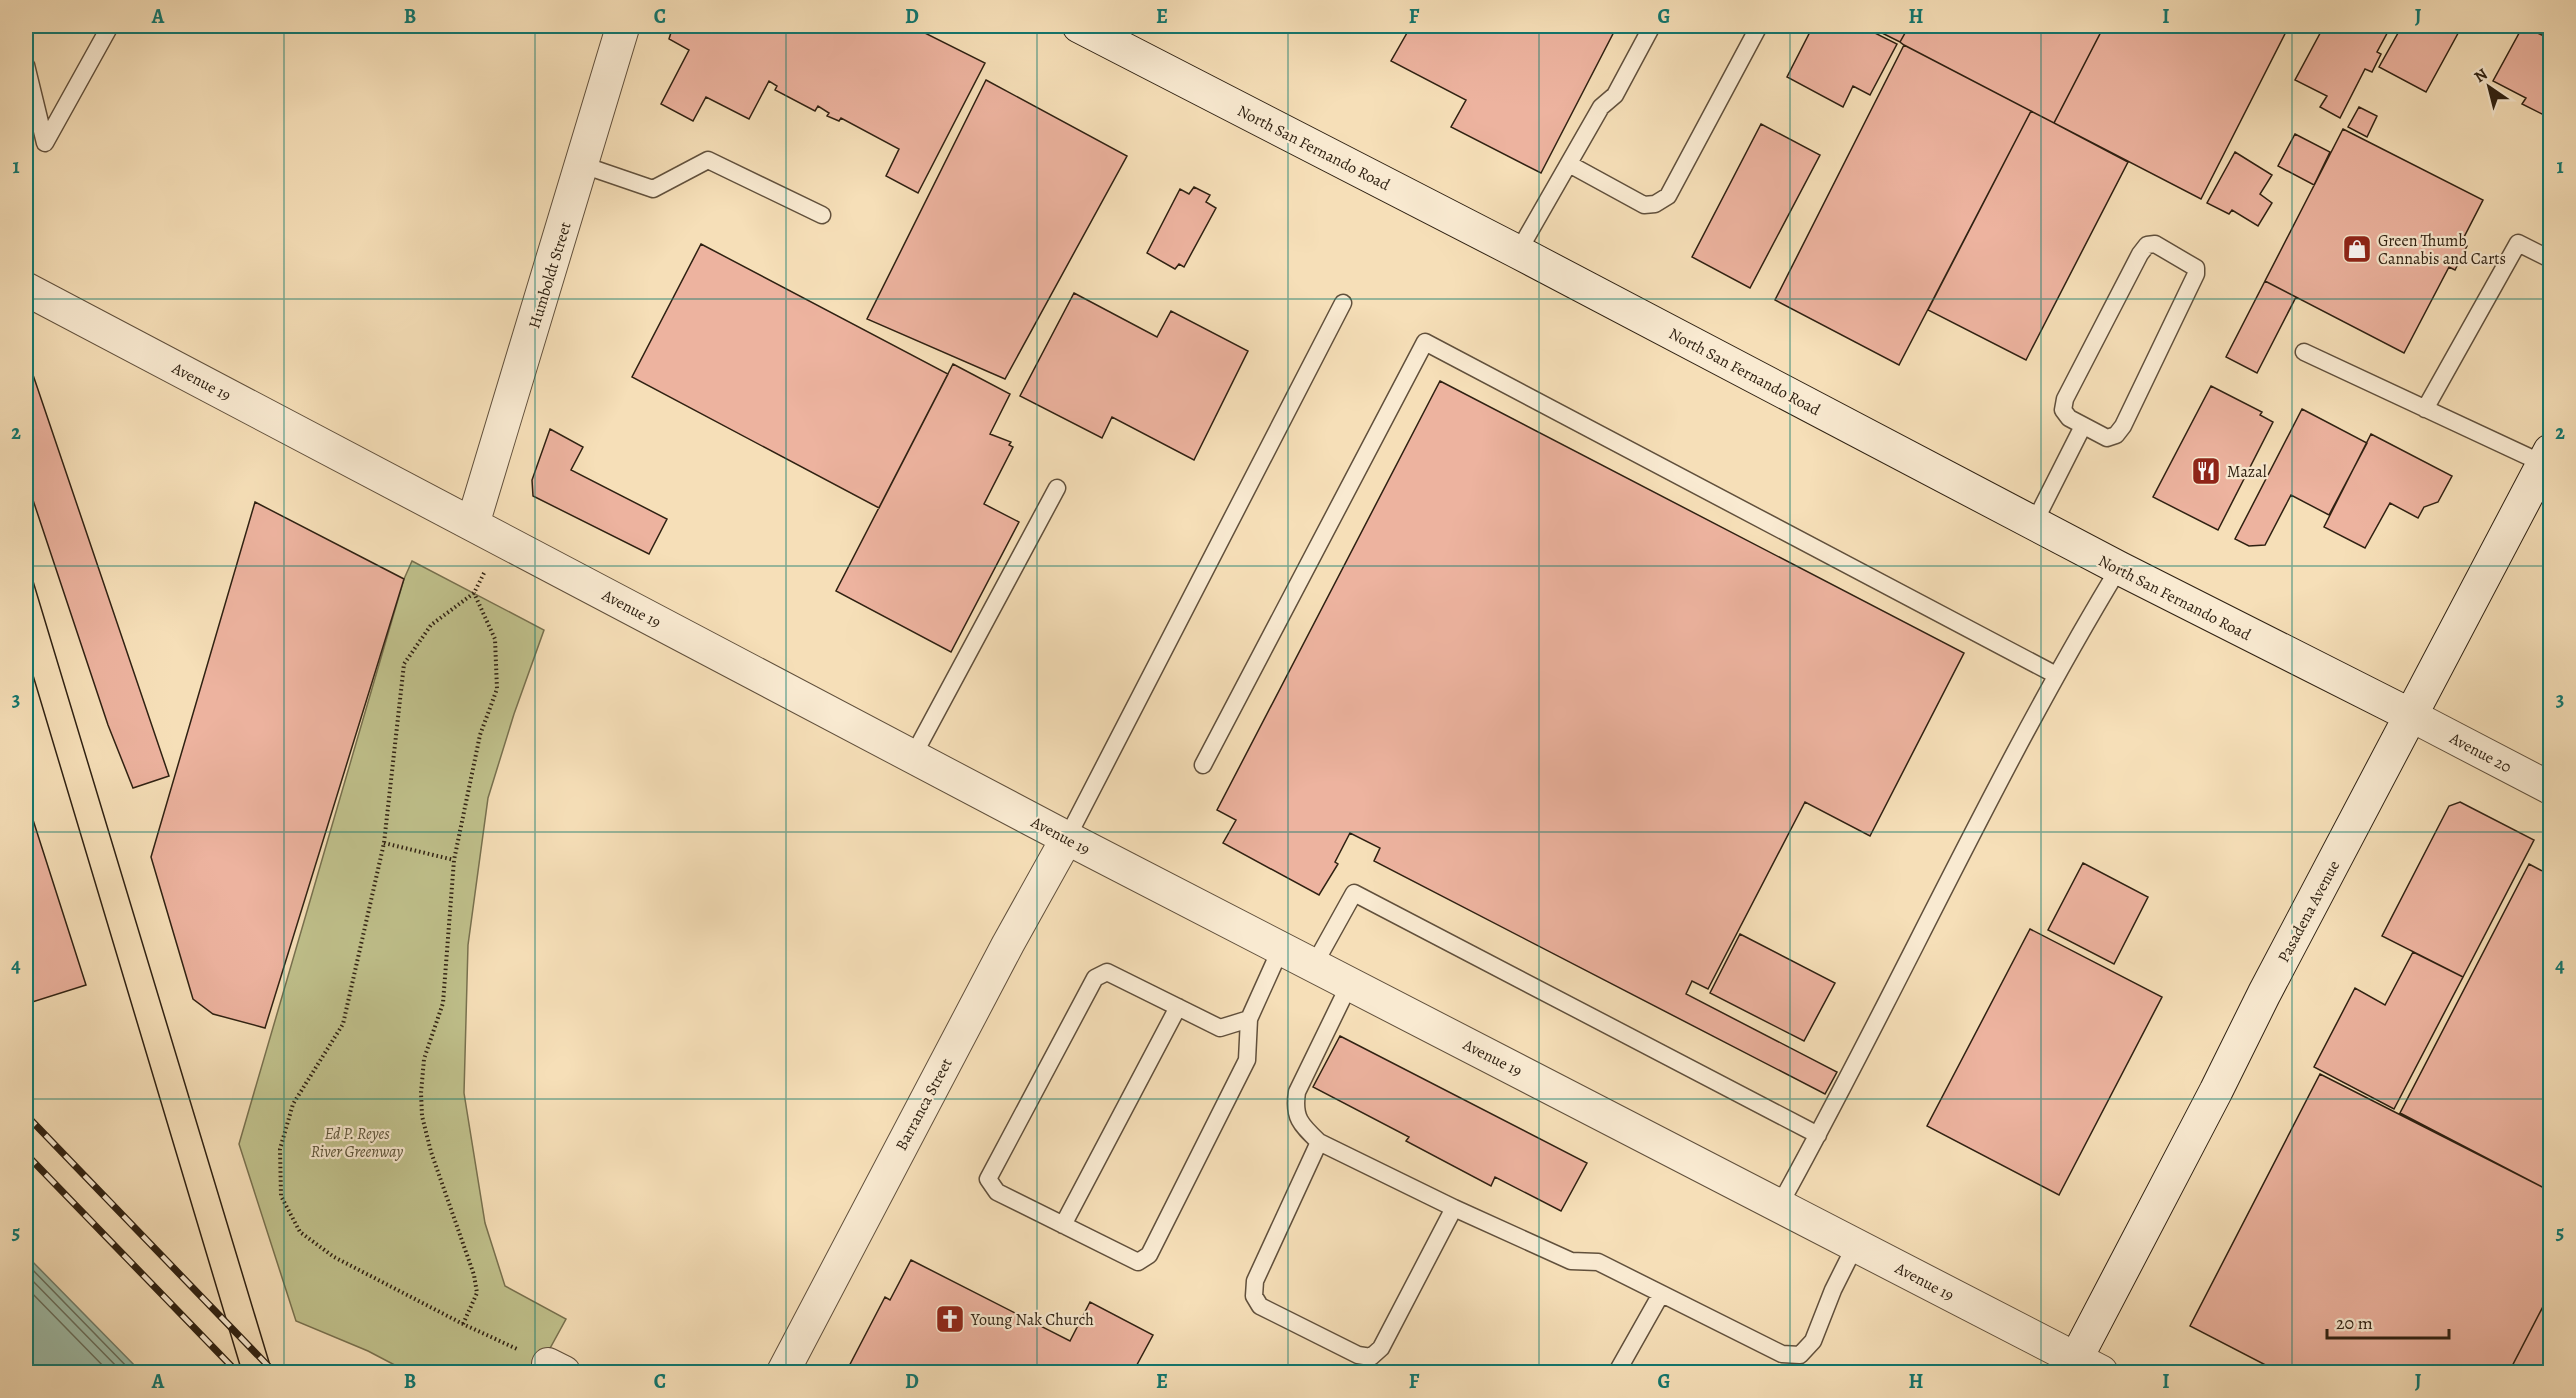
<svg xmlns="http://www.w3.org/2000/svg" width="2576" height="1398" font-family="Alegreya,serif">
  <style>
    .green { fill: #c0c18c; stroke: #78714f; stroke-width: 1.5 }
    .water { fill: #9ebda9; stroke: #727f6d; stroke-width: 1.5 }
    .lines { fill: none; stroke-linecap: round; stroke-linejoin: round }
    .shore { stroke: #666f5e; stroke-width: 1.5 }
    .building { fill: #edb39f; stroke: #2f2112; stroke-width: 1.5 }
    .service-casing { stroke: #61503c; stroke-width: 19 }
    .minor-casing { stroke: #61503c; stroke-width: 34 }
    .tertiary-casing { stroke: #61503c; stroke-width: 35 }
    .secondary-casing { stroke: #2f2112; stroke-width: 35 }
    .path { stroke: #2f2112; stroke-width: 4; stroke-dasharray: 1.5 3; stroke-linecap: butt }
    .service { stroke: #f9ead1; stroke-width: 16 }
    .minor { stroke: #f9ead1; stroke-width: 32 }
    .tertiary { stroke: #f9ead1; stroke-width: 33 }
    .secondary { stroke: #f9ead1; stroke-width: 33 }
    .tram { stroke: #2f2112; stroke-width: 1.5 }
    .rail-casing { stroke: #2f2112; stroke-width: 7 }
    .rail { stroke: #f9ead1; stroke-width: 4.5; stroke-dasharray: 14; stroke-linecap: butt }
    .grid { fill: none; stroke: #0f766e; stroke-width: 1.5; stroke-opacity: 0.55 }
    .labels { text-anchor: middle; stroke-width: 4.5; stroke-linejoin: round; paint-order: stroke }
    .street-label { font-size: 16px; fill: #2f2112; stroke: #f9ead1 }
    .poi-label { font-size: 16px; fill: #2f2112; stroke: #f9ead1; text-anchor: start }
    .park-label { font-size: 16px; font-style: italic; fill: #5a5137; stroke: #f9ead1 }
    .neatline { fill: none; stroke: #0f766e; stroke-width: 2 }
    .grid-label { font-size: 20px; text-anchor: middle; font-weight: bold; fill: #0f766e }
  </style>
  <rect width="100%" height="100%" fill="#f6dfb8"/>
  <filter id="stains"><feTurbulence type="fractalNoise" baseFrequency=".00333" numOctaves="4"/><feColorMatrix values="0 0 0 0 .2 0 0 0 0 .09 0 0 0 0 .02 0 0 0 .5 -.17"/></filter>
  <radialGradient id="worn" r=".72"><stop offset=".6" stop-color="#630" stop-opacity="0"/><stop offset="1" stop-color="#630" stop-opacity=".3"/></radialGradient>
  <path class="green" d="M412,561L544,630L514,714L488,798L468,945L464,1093L485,1223L505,1286L566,1319L537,1372H408L368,1351L296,1321L239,1144L404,579Z"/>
  <path class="water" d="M26,1255L141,1372H26Z"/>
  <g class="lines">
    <path class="shore" d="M26,1263L132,1372
      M26,1274L122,1372
      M26,1287L109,1372"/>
  </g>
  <path class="building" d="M673,26H911L985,63L918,193L886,176L899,149L841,118L839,121L827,116L829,113L818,106L815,111L775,90L777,86L769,81L749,119L706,97L693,121L661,104L689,50L669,39Z
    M1411,26H1617L1541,173L1451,127L1466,100L1391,61Z
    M1813,26H1861L1897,44L1870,95L1853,86L1843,107L1787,77Z
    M1868,26H1909L1900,42Z
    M1909,26H2104L2054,123L1904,45L1900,42Z
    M2104,26H2289L2201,199L2054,123Z
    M2324,26H2391L2377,52L2381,54L2372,72L2365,69L2340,118L2320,107L2327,96L2295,80Z
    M2402,26H2462L2426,92L2379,67Z
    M2523,26L2550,39V118L2522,104L2526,98L2493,81Z
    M1904,45L2031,111L1899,365L1775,300Z
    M986,80L1127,156L1005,379L867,319Z
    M2359,107L2377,116L2367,137L2348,127Z
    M2031,111L2128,162L2026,360L1928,310Z
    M1761,124L1820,155L1750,288L1692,257Z
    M2343,129L2483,200L2461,243L2467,246L2455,270L2449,267L2404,353L2265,281Z
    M2295,134L2330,152L2314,185L2278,166Z
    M2235,152L2272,175L2260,194L2272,203L2258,226L2232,210L2229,214L2207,203Z
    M1194,187L1210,195L1206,202L1216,208L1184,267L1179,264L1175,269L1147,253L1180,189L1189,194Z
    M701,244L948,374L879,508L632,377Z
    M2265,281L2296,297L2257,373L2226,357Z
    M1074,293L1157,337L1171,311L1248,351L1194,460L1112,417L1102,438L1020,396Z
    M953,364L1010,394L990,434L1011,442L1009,445L1013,447L984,504L1019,522L951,652L836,591Z
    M30,366L169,776L133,788L108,725L26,479V367Z
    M1440,381L1964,653L1870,836L1805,802L1708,989L1692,981L1686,994L1837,1072L1825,1094L1374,861L1380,848L1350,833L1335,862L1338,864L1319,895L1223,843L1236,820L1217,810Z
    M2211,386L2262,412L2260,415L2273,422L2218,530L2153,497Z
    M2302,409L2367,443L2329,515L2291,495L2265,545L2249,546L2235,539Z
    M550,429L583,447L571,470L667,519L649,554L533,496L532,480Z
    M2371,434L2452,476L2438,502L2424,507L2418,518L2390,503L2365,548L2324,527Z
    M255,502L404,579L265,1028L213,1014L193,999L151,857Z
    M26,798L86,985L26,1004Z
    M2460,802L2534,840L2463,977L2382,936L2449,806Z
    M2083,863L2148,897L2114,964L2048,930Z
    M2529,864L2550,875V1191L2400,1113Z
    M2030,929L2162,997L2059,1195L1927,1126Z
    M1740,934L1835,983L1804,1041L1710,993Z
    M2413,952L2463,977L2394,1109L2314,1067L2355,988L2385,1005Z
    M1340,1036L1587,1163L1561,1211L1495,1177L1491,1186L1406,1141L1409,1137L1313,1087Z
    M2320,1074L2550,1191V1293L2509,1372H2279L2190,1326Z
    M911,1260L1070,1341L1090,1302L1153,1335L1133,1372H846L885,1297L890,1300Z
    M2550,1293V1372H2509Z"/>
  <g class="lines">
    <g class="service-casing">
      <path id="service" d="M26,65L45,143L110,26
        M1569,164L1644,205L1655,204L1668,196L1759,26
        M583,165L653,189L708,160L822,215
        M2155,244L2196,268V274L2123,426L2116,435L2107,438L2069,418L2063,410L2065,399L2140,254L2147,245Z
        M1518,252L1601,107L1615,95L1652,26
        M2304,352L2544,464
        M2425,409L2518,243L2550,259
        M2034,523L2083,426
        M913,756L1057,488
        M1203,765L1425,342L2056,675
        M1067,838L1343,303
        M1314,965L1354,893L1818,1135
        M1249,1019L1247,1060L1149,1255L1138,1262L997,1192L988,1179L1095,978L1107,972L1220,1028L1249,1019L1281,948
        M1319,1142C1301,1125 1293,1118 1297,1092L1350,983
        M1779,1206C1896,995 1994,774 2119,568
        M1454,1208L1381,1348L1371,1357L1358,1355L1260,1306L1254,1296L1255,1281L1319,1142L1454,1208L1571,1261L1598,1262L1782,1354L1800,1355L1813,1341L1833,1290L1856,1244
        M1063,1225L1178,1007
        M1617,1372L1661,1294"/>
    </g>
    <g class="minor-casing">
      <path id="minor" d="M2412,716L2550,788
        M548,1364L564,1372
        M783,1372L1008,944L1067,838"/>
    </g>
    <g class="tertiary-casing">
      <path id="tertiary" d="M26,289L1067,838L2101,1372
        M473,523L623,26"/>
    </g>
    <g class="secondary-casing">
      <path id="secondary" d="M1079,26L1518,252L2119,568L2412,716
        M2069,1372L2216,1091L2264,994L2550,451"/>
    </g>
    <path class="path" d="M484,573L474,593L431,625L404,664L384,843L343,1024L293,1104L280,1149L281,1196L300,1232L334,1257L463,1324L517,1349
      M384,843L454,860
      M463,1324L477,1293L474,1275L431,1152L422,1116L421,1093L424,1059L443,1003L454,860L480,735L497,689L495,639L474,593"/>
    <use href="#service" class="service"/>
    <use href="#minor" class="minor"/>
    <use href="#tertiary" class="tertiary"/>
    <use href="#secondary" class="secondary"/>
    <path class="tram" d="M26,558L272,1372
      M26,652L242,1372"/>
    <g class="rail-casing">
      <path id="rail" d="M26,1115L274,1372
        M26,1154L237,1372"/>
    </g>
    <use href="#rail" class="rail"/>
  </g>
  <path class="grid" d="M284,26V1372M535,26V1372M786,26V1372M1037,26V1372M1288,26V1372M1539,26V1372M1790,26V1372M2041,26V1372M2292,26V1372M26,299H2550M26,566H2550M26,832H2550M26,1099H2550"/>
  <defs>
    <g id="shop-square" transform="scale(1.5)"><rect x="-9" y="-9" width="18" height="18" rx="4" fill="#8f2418" stroke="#f9ead1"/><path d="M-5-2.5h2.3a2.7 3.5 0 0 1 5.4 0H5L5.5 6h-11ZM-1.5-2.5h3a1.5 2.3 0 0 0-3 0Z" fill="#fff"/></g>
    <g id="restaurant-square" transform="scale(1.5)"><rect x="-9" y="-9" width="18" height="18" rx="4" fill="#8f2418" stroke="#f9ead1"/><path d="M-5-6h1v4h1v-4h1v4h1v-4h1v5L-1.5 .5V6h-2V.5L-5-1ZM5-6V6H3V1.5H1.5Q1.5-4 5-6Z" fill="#fff"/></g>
    <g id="church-square" transform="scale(1.5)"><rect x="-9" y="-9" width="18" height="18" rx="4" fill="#8f2418" stroke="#f9ead1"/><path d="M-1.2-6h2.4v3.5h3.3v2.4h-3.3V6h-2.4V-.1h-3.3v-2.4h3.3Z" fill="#fff"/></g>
  </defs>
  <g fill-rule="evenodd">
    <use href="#shop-square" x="2357" y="249"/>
    <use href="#restaurant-square" x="2206" y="471"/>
    <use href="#church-square" x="950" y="1319"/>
  </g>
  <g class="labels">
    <g class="street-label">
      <text transform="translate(1314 147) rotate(27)" y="6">North San Fernando Road</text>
      <text transform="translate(549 275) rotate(-73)" y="6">Humboldt Street</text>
      <text transform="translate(1745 371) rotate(28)" y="6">North San Fernando Road</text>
      <text transform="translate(202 381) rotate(28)" y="6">Avenue 19</text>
      <text transform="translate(2175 597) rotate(27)" y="6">North San Fernando Road</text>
      <text transform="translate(632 608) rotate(28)" y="6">Avenue 19</text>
      <text transform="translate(2481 752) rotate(28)" y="6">Avenue 20</text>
      <text transform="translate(1061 835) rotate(28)" y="6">Avenue 19</text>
      <text transform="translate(2308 911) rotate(-62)" y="6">Pasadena Avenue</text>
      <text transform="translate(1493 1057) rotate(27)" y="6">Avenue 19</text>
      <text transform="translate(923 1104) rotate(-62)" y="6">Barranca Street</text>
      <text transform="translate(1925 1281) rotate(28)" y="6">Avenue 19</text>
    </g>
    <g class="poi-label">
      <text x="2378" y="246">Green Thumb<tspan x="2378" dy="18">Cannabis and Carts</tspan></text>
      <text x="2227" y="477">Mazal</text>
      <text x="971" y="1325">Young Nak Church</text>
    </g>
    <g class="park-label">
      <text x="357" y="1139">Ed P. Reyes<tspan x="357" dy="18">River Greenway</tspan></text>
    </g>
  </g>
  <rect width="2576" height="1398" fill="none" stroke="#f6dfb8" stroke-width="66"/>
  <g transform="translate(2489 87) rotate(325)" stroke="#f9ead1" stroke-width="4.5" paint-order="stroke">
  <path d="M0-4.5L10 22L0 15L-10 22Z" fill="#2f2112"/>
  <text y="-9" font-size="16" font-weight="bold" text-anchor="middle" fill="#2f2112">N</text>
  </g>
  <path d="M2327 1329v9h122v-9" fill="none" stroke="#2f2112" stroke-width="3"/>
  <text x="2336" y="1329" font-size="18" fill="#2f2112" stroke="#f9ead1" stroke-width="4.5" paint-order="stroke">20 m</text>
  <rect x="33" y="33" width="2510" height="1332" class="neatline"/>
  <g class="grid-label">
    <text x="158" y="23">A</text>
    <text x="410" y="23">B</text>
    <text x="660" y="23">C</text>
    <text x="912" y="23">D</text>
    <text x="1162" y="23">E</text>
    <text x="1414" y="23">F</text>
    <text x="1664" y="23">G</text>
    <text x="1916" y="23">H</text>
    <text x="2166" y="23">I</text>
    <text x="2418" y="23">J</text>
    <text x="16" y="173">1</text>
    <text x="2560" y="173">1</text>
    <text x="16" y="439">2</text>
    <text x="2560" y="439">2</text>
    <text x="16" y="706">3</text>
    <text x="2560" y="706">3</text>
    <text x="16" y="972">4</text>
    <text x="2560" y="972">4</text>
    <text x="16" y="1239">5</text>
    <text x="2560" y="1239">5</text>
    <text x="158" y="1388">A</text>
    <text x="410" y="1388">B</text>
    <text x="660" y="1388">C</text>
    <text x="912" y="1388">D</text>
    <text x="1162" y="1388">E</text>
    <text x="1414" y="1388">F</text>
    <text x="1664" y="1388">G</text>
    <text x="1916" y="1388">H</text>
    <text x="2166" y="1388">I</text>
    <text x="2418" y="1388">J</text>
  </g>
  <rect width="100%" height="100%" filter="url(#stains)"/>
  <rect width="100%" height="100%" fill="url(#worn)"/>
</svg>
